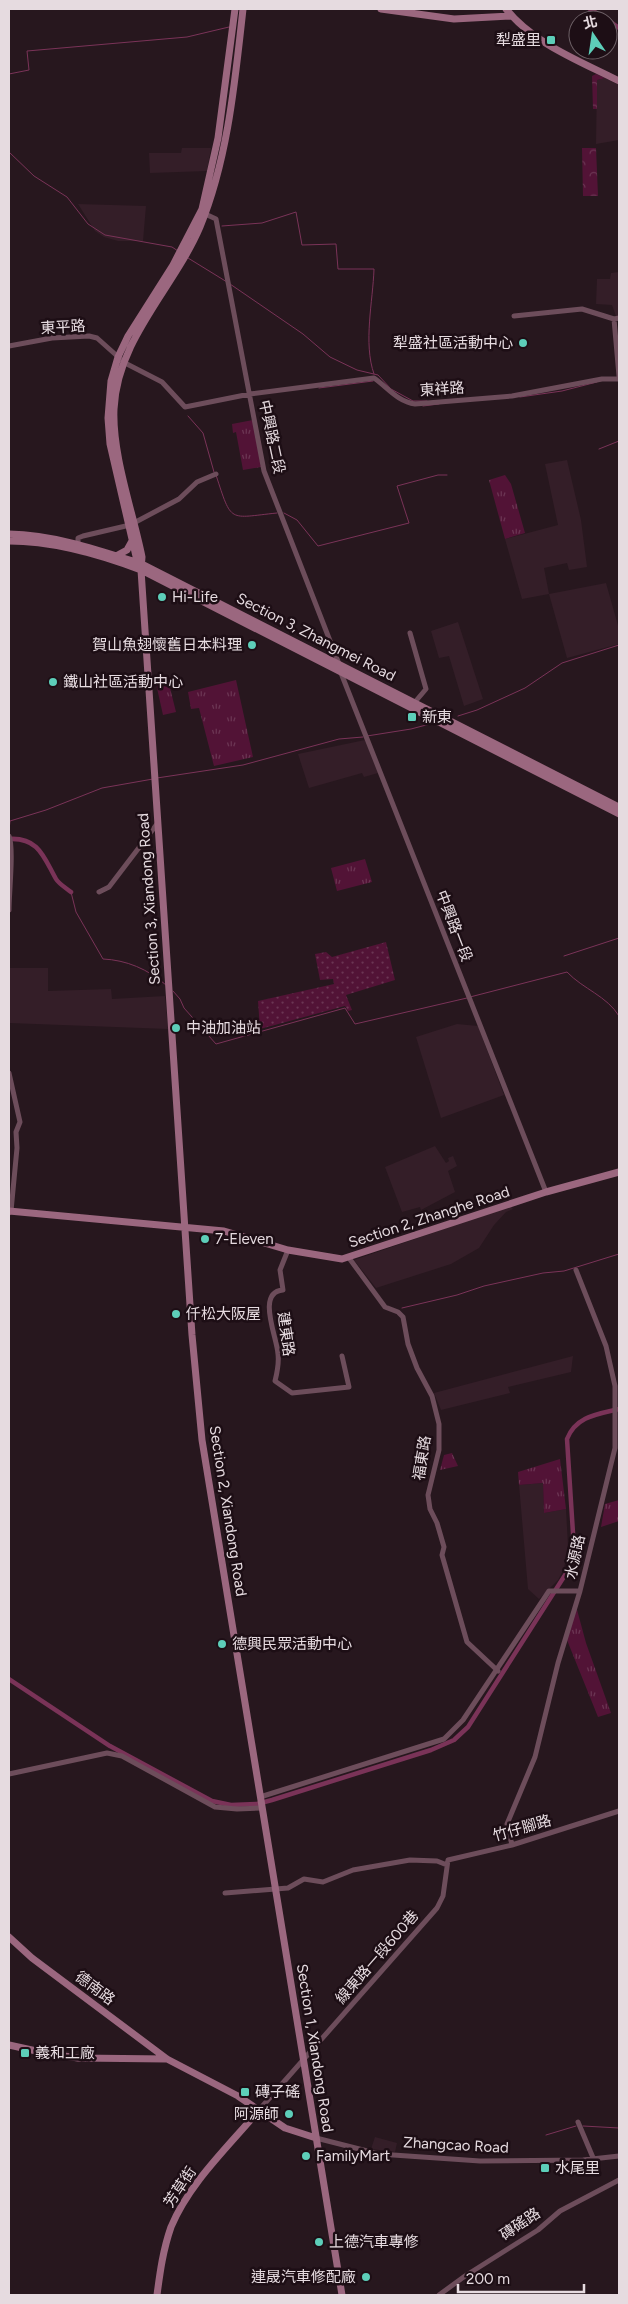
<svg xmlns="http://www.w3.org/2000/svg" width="628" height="2304" font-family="Figtree,'Noto Sans TC',sans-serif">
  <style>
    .built { fill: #341e28 }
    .grass { fill: url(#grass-tufts) }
    .forest { fill: url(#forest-crowns) }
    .garden { fill: url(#garden-dots) }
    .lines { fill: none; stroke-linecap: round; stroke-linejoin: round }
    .stream { stroke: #7a3358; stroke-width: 1 }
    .canal { stroke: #7a3358; stroke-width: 4.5 }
    .street { stroke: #6d4d5b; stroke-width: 5 }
    .secondary { stroke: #9b677f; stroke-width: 7 }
    .poi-dot { fill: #5dceb9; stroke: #1d0e15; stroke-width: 2 }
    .labels { text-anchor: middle; stroke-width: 5; stroke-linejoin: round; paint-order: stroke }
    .poi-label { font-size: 15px; fill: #e6dbe0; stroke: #1d0e15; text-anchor: start }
    .street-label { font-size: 15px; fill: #e6dbe0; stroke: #1d0e15 }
  </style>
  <defs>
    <pattern id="grass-tufts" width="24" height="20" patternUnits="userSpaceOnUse" patternTransform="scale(1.25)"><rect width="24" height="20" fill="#521336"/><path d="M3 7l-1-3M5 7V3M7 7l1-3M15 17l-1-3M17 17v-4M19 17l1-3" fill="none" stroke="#6b3553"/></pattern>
    <pattern id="forest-crowns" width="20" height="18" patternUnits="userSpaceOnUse" patternTransform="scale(1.25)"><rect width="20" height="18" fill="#521336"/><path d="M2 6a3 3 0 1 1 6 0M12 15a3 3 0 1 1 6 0" fill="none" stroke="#6b3553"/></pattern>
    <pattern id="garden-dots" width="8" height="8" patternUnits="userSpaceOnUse" patternTransform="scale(1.25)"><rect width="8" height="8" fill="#521336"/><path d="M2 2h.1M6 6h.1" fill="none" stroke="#6b3553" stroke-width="1.8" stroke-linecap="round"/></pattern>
  </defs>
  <rect width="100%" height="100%" fill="#27171e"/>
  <path class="built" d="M605,78L619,85V140L596,144L597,80Z
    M182,148H211L207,171L150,173L149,153H181Z
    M78,204L146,206L143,241H118L104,237L95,231Z
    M619,272V318L617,319L612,305L596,304L597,279H610L611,273Z
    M567,460L581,520L587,567L569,570L567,563L544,568L549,594L606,583L619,629V644L567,658L549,594L522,599L505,539L558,525L545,464Z
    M458,622L483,699L464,706L449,656L439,658L431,631Z
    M365,740L378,773L364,777L362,773L309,788L298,754Z
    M9,968H48V991L111,989L112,999L165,996L168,1029L9,1023Z
    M457,1024L478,1026L504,1095L441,1118L416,1037Z
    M435,1146L446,1163L449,1161L448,1158L453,1156L457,1166L448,1171L455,1192L421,1210L420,1207L402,1212L385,1167Z
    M511,1206L513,1209L506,1212L494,1225L479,1248L451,1264L376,1288L354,1260Z
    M573,1356L571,1372L508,1387L510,1393L441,1410L434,1393Z
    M543,1483L544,1513L566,1509L568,1546L564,1568L558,1580L539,1599L528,1589L519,1485Z
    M375,2137L397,2143L395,2152L371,2149Z"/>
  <path class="grass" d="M253,420L261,467L243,470L236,432L233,433L232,424Z
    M505,475L511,484L525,533L505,539L489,480Z
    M167,676L176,712L163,715L155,679Z
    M236,680L253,757L214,766L199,708L191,709L188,692Z
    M365,859L372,882L337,891L331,868Z
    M452,1453L458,1466L440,1470L444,1455Z
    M560,1459L566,1509L544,1513L543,1483L519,1485L518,1472Z
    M619,1500V1521L601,1527L605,1504Z
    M576,1606L586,1643L611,1713L598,1717L567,1640Z"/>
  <path class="forest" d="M596,74L605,78L597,80V109H593L592,76Z
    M582,148H596L598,196H583Z"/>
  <path class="garden" d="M386,942L395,980L346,995L352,1010L348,1011L345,1006L260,1029L258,1001L334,984L333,979L320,980L315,954L326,952L332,957Z"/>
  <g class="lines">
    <path class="stream" d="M9,74L29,70L27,51L187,37L229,27
      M9,152L34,176L67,197L88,224L105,235L172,247L178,251
      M222,226L262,223L296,212L302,245L336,244L338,269H374C373,301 363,343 374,374
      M188,258L227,282
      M230,284L303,334L330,357L357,370L378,375L391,389L413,401H427
      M319,388L373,381
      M520,397L562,391L597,382
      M423,406L439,404
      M188,416L203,433L214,472
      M599,449L619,441
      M216,475C232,524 228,518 277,513
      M284,513L297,520L318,546L409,523L397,486L438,475H447
      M458,716L477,710L525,688L562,663L619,645
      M367,736L411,729L430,724
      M157,778L243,765L339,739L363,737
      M9,830L10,821L46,810L102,788L153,779
      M71,892L76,912L103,959C126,960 148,969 166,985
      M564,956L619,938
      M173,991L180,999L184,1008L216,1044L345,1008L355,1024L467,998
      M470,997L567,972C583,989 607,996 619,1016
      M402,1308L457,1295L484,1286L543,1273L564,1271L619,1254
      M583,2126L619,2128
      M546,2135L576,2126"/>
    <path class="canal" d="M590,9L607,20
      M608,20L619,28
      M9,839C39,837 44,858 56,879C59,884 66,888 71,892
      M9,1679L110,1746L212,1801L231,1805L257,1804L272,1800L431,1750L454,1740L468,1727L567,1572L574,1549L567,1439C576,1416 598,1414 619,1409"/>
    <path class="street" d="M203,213L216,219L264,471L339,664
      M514,316L582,309L614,319L619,318
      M614,319L619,376
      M9,346L52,338L89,336L97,338L125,363L162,382L185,407L250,394L374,378C387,387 398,402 415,404L512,396L602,379H619
      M78,544V538L83,536L130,525L179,499L197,482L216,474
      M410,633L426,689L415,702
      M341,673L546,1192
      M9,836C14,848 9,893 9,910
      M99,892L109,887L157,824
      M9,1073L20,1122L16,1132L17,1148L11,1211L9,1213
      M288,1250L280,1270L283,1290C256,1292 277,1337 278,1354C279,1362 277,1373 275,1381L292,1393L349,1387L342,1356
      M349,1258L385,1307L398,1312L403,1317L408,1344L417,1368L432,1396L439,1424V1450L428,1495L430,1509L437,1523L444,1547L442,1555L467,1642L498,1671
      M9,1774L107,1753L122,1756L215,1807L237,1809L261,1808
      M260,1797L444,1739L463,1720L549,1591H580
      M512,1845L507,1824L535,1757L558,1663L580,1591L615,1448V1386L606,1346L576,1270
      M225,1893L288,1888L304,1879L323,1882L353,1870L410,1860L437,1861L447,1865
      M259,2110L437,1908L443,1896L448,1860L512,1845L619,1811
      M578,2122L594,2160
      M316,2138L379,2154L480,2161L583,2160L619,2156
      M439,2295L465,2276L538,2230L560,2211L619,2180"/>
    <path class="secondary" d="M243,9C235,81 228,159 200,227C174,288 117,339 114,409C112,455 133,512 142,557L141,570L192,1335L202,1440L342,2295
      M381,9L454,19L512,16
      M506,9C534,44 580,61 619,81
      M9,534C55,535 98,550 142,564L619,807
      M9,541C53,541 99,554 141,570L619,814
      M116,556L127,550L132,541
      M138,565L110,444L108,418L111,381L118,357L128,336L173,265L202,209L218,138L235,9
      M9,1211L224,1231L288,1250L342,1259L546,1192L619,1172
      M9,1937L32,1958L167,2059L238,2096L285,2128L316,2138
      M9,2045L50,2054L78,2058L167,2059
      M157,2295C160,2272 163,2250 171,2227C189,2183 229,2146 259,2110"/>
  </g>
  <g class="poi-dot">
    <rect x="546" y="35" width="10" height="10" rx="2.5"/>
    <circle cx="523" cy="343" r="5"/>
    <circle cx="162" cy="597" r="5"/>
    <circle cx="252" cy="645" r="5"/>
    <circle cx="53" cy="682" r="5"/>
    <rect x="407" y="712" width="10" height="10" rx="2.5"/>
    <circle cx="176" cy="1028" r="5"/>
    <circle cx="205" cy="1239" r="5"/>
    <circle cx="176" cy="1314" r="5"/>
    <circle cx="222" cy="1644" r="5"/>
    <rect x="20" y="2048" width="10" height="10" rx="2.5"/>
    <rect x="240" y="2087" width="10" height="10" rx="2.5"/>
    <circle cx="289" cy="2114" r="5"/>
    <circle cx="306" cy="2156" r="5"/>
    <rect x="540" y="2163" width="10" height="10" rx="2.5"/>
    <circle cx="319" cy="2242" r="5"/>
    <circle cx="366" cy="2277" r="5"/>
  </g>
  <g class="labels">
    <g class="poi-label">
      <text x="541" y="45" text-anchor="end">犁盛里</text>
      <text x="513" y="348" text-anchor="end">犁盛社區活動中心</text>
      <text x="172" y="602">Hi-Life</text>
      <text x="242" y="650" text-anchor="end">賀山魚翅懷舊日本料理</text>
      <text x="63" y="687">鐵山社區活動中心</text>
      <text x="422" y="722">新東</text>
      <text x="186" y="1033">中油加油站</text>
      <text x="215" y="1244">7-Eleven</text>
      <text x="186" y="1319">仟松大阪屋</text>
      <text x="232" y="1649">德興民眾活動中心</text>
      <text x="35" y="2058">義和工廠</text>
      <text x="255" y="2097">磚子磘</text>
      <text x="279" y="2119" text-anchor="end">阿源師</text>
      <text x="316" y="2161">FamilyMart</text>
      <text x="555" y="2173">水尾里</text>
      <text x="329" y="2247">上德汽車專修</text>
      <text x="356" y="2282" text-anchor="end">連晟汽車修配廠</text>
    </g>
    <g class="street-label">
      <text transform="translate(63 327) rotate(-3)" y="5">東平路</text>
      <text transform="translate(442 389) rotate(-4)" y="5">東祥路</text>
      <text transform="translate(272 437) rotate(78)" y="5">中興路二段</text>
      <text transform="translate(316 637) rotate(27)" y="5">Section 3, Zhangmei Road</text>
      <text transform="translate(149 899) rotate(-94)" y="5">Section 3, Xiandong Road</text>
      <text transform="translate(454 926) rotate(69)" y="5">中興路一段</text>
      <text transform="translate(429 1217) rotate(-18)" y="5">Section 2, Zhanghe Road</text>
      <text transform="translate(286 1334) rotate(82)" y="5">建東路</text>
      <text transform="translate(422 1458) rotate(-81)" y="5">福東路</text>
      <text transform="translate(228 1511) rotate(81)" y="5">Section 2, Xiandong Road</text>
      <text transform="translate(575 1557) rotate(-78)" y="5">水源路</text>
      <text transform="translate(522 1828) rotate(-16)" y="5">竹仔腳路</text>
      <text transform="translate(377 1957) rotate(-49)" y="5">線東路一段600巷</text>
      <text transform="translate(95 1988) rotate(37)" y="5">德南路</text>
      <text transform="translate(315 2048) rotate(81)" y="5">Section 1, Xiandong Road</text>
      <text transform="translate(456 2145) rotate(3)" y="5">Zhangcao Road</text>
      <text transform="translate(180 2187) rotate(-56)" y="5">芳草街</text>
      <text transform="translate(520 2224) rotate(-34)" y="5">磚磘路</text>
    </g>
  </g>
  <rect width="628" height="2304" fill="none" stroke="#e6dbe0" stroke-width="20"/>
  <g transform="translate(593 35) rotate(347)"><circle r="24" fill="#1d0e15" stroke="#6d6066"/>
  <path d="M0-4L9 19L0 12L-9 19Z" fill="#5dceb9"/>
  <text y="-8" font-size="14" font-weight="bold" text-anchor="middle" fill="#e6dbe0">北</text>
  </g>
  <path d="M458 2284v8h126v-8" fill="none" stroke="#e6dbe0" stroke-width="2.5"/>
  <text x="466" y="2284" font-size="15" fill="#e6dbe0" stroke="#1d0e15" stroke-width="4" paint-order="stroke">200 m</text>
</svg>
